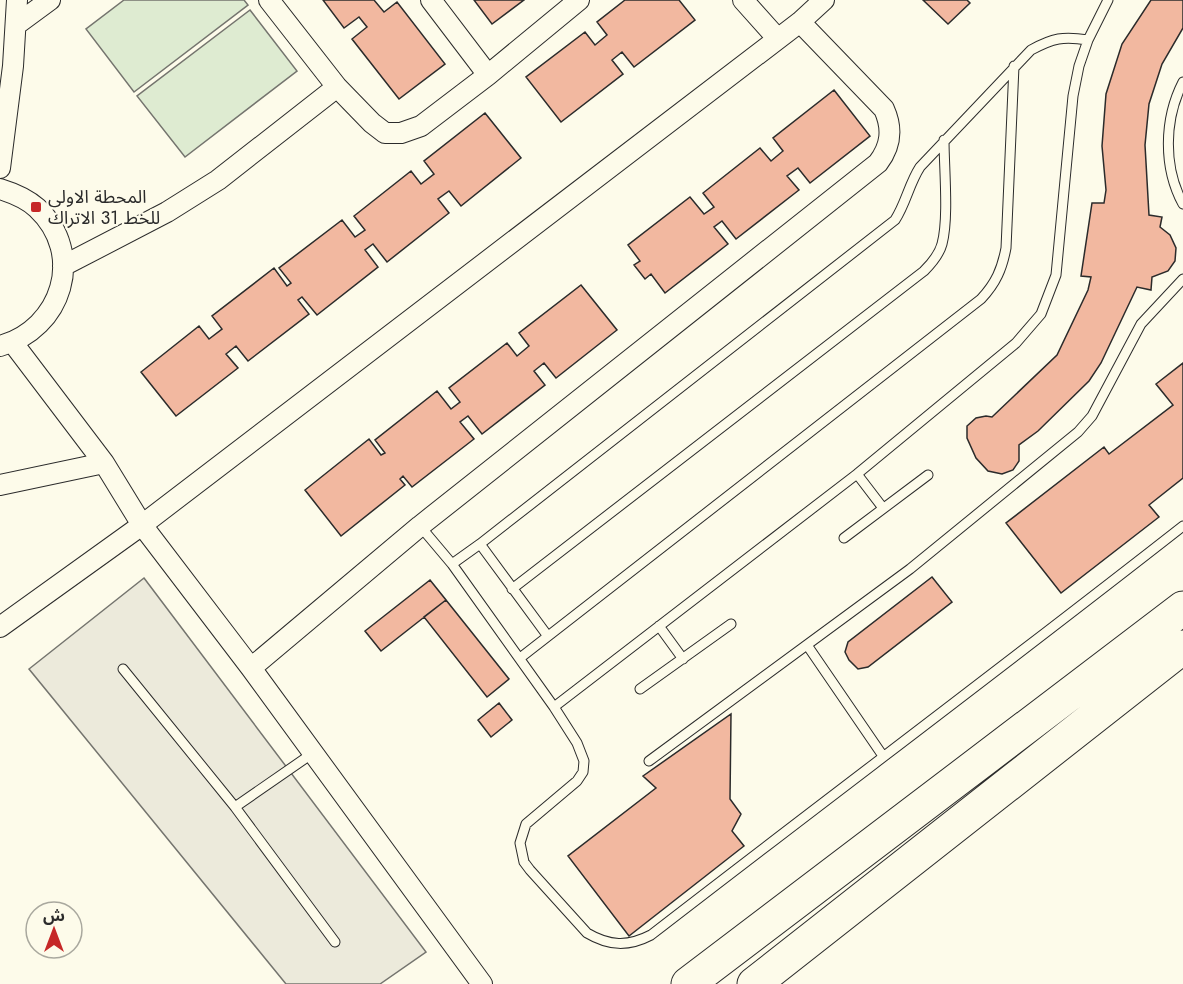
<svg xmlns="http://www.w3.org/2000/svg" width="1183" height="984" font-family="Jost,'Noto Sans Arabic',sans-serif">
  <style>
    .green { fill: #deebd1; stroke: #74746e; stroke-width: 1.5 }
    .parking { fill: #eceadb; stroke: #74746e; stroke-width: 1.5 }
    .building { fill: #f2b8a0; stroke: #2b2b2b; stroke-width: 1.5 }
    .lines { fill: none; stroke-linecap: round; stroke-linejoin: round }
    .service-casing { stroke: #2b2b2b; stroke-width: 11 }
    .minor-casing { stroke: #2b2b2b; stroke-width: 22 }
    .trunk-casing { stroke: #2b2b2b; stroke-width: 35 }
    .service { stroke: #fdfbea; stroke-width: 9 }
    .minor { stroke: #fdfbea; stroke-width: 20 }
    .trunk { stroke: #fdfbea; stroke-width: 33 }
    .poi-dot { fill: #c62828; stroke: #fdfbea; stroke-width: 2 }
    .labels { text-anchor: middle; stroke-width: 4.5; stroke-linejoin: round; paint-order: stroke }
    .poi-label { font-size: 18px; fill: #2b2b2b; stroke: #fdfbea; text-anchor: start }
  </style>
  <rect width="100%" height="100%" fill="#fdfbea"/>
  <path class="green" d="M124,0H244L248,5L134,92L86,29Z
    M250,10L297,71L185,157L137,96Z"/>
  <path class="parking" d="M144,578L426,952L380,984H286L29,669Z"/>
  <path class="building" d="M323,0H374L384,12L397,2L445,64L399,99L352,39L367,27L359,17L344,28Z
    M474,0H524L492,24Z
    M625,0H679L695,20L634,67L622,52L612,60L623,74L561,122L526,77L585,32L595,45L607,35L597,22Z
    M923,0H967L970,3L948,24Z
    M1151,0H1183V28L1162,64L1149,104L1145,145L1149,215L1162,217L1160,227L1170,235L1176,248L1175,261L1168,271L1152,277L1151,290L1137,287L1101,363L1089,381L1038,431L1019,445V461L1013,470L1002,474L988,471L976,458L967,438V426L976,418L986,416L992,417L1057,355L1088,290L1091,277L1081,276L1092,203H1104L1106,190L1102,146L1106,94L1122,44Z
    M834,90L870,136L810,183L798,168L787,176L799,190L736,239L722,221L714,227L728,244L665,293L651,274L645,279L634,265L640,261L628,245L690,197L704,214L714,207L703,193L760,148L771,161L783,151L773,138Z
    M485,113L521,158L461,206L449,191L438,199L449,213L387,262L373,244L365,250L378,267L317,315L302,297L298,300L309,314L248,361L236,346L226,354L238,368L176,416L141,372L199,326L209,339L222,329L212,316L274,268L287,286L291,283L279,268L342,220L355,237L365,230L354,216L411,171L421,184L434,174L424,161Z
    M581,285L617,330L556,378L544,363L534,371L545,385L482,434L468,416L460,422L474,439L412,487L403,476L400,479L405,485L341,536L305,490L369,439L381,455L385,453L375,440L437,391L451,409L460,402L449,388L507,343L517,356L529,346L519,333Z
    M1183,363V478L1149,505L1159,517L1061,593L1006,523L1104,447L1109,454L1173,405L1156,384Z
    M932,577L952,602L868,667L858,669L849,660L845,652L848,642Z
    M430,580L446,600L381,651L365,631Z
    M446,600L509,679L487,697L424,617Z
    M499,703L512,720L491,737L478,720Z
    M731,714L730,799L741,814L732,831L744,846L629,936L568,856L656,788L643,776Z"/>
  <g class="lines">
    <g class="service-casing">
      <path id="service" d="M1183,82C1164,119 1163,167 1183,204
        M857,474L883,508
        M420,526L452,564L554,707L577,743L584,761L583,772L577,781L526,824L520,843L524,862L530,870L587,933C609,946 628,947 651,935C828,798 1007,664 1183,526
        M844,538L928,475
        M480,544L547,635
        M452,564L480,544L895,220C906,203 909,184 920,167L1031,50C1053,38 1063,36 1088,40
        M512,589L924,271C932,263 939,255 942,244C949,218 944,168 944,140
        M659,626L683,659
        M807,645L883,756
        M520,658L981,299C996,283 1002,269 1006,248L1014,66
        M123,669L235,807L335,942
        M640,689L731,624
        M554,707L857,474L1016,343L1041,314L1056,275L1073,96L1079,66L1088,40L1108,0
        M649,761L910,569L1078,432L1092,416L1141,324L1183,279
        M235,807L313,753"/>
    </g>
    <g class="minor-casing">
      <path id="minor" d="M269,0L337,87L372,123L385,133H401L421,126L488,75L579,0
        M431,0L488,75
        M743,0L777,38
        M16,25L50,0
        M0,168L13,66L17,0
        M0,189C13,193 26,198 37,208C86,254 62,329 0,346
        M63,266L167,212L218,180L337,87
        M13,343L104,463L142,525L251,668L482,984
        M0,485L104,463
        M0,627L142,525L800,22L824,0
        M251,668L420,526L878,163C891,146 893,129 884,109L800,22"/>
    </g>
    <g class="trunk-casing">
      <path id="trunk" d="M688,984L1183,608
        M754,984L1183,647"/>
    </g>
    <use href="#service" class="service"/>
    <use href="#minor" class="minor"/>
    <use href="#trunk" class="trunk"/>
  </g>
  <rect class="poi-dot" x="30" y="201" width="12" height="12" rx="3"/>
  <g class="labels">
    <g class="poi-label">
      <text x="48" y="203">المحطة الاولى<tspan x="48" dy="21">للخط 31 الاتراك</tspan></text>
    </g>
  </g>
  <g transform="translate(54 930)"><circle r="28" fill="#fdfbea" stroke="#a9a89e" stroke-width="1.5"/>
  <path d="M0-4.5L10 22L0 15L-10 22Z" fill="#c62828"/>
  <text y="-9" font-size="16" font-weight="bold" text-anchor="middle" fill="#2b2b2b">ش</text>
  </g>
</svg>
